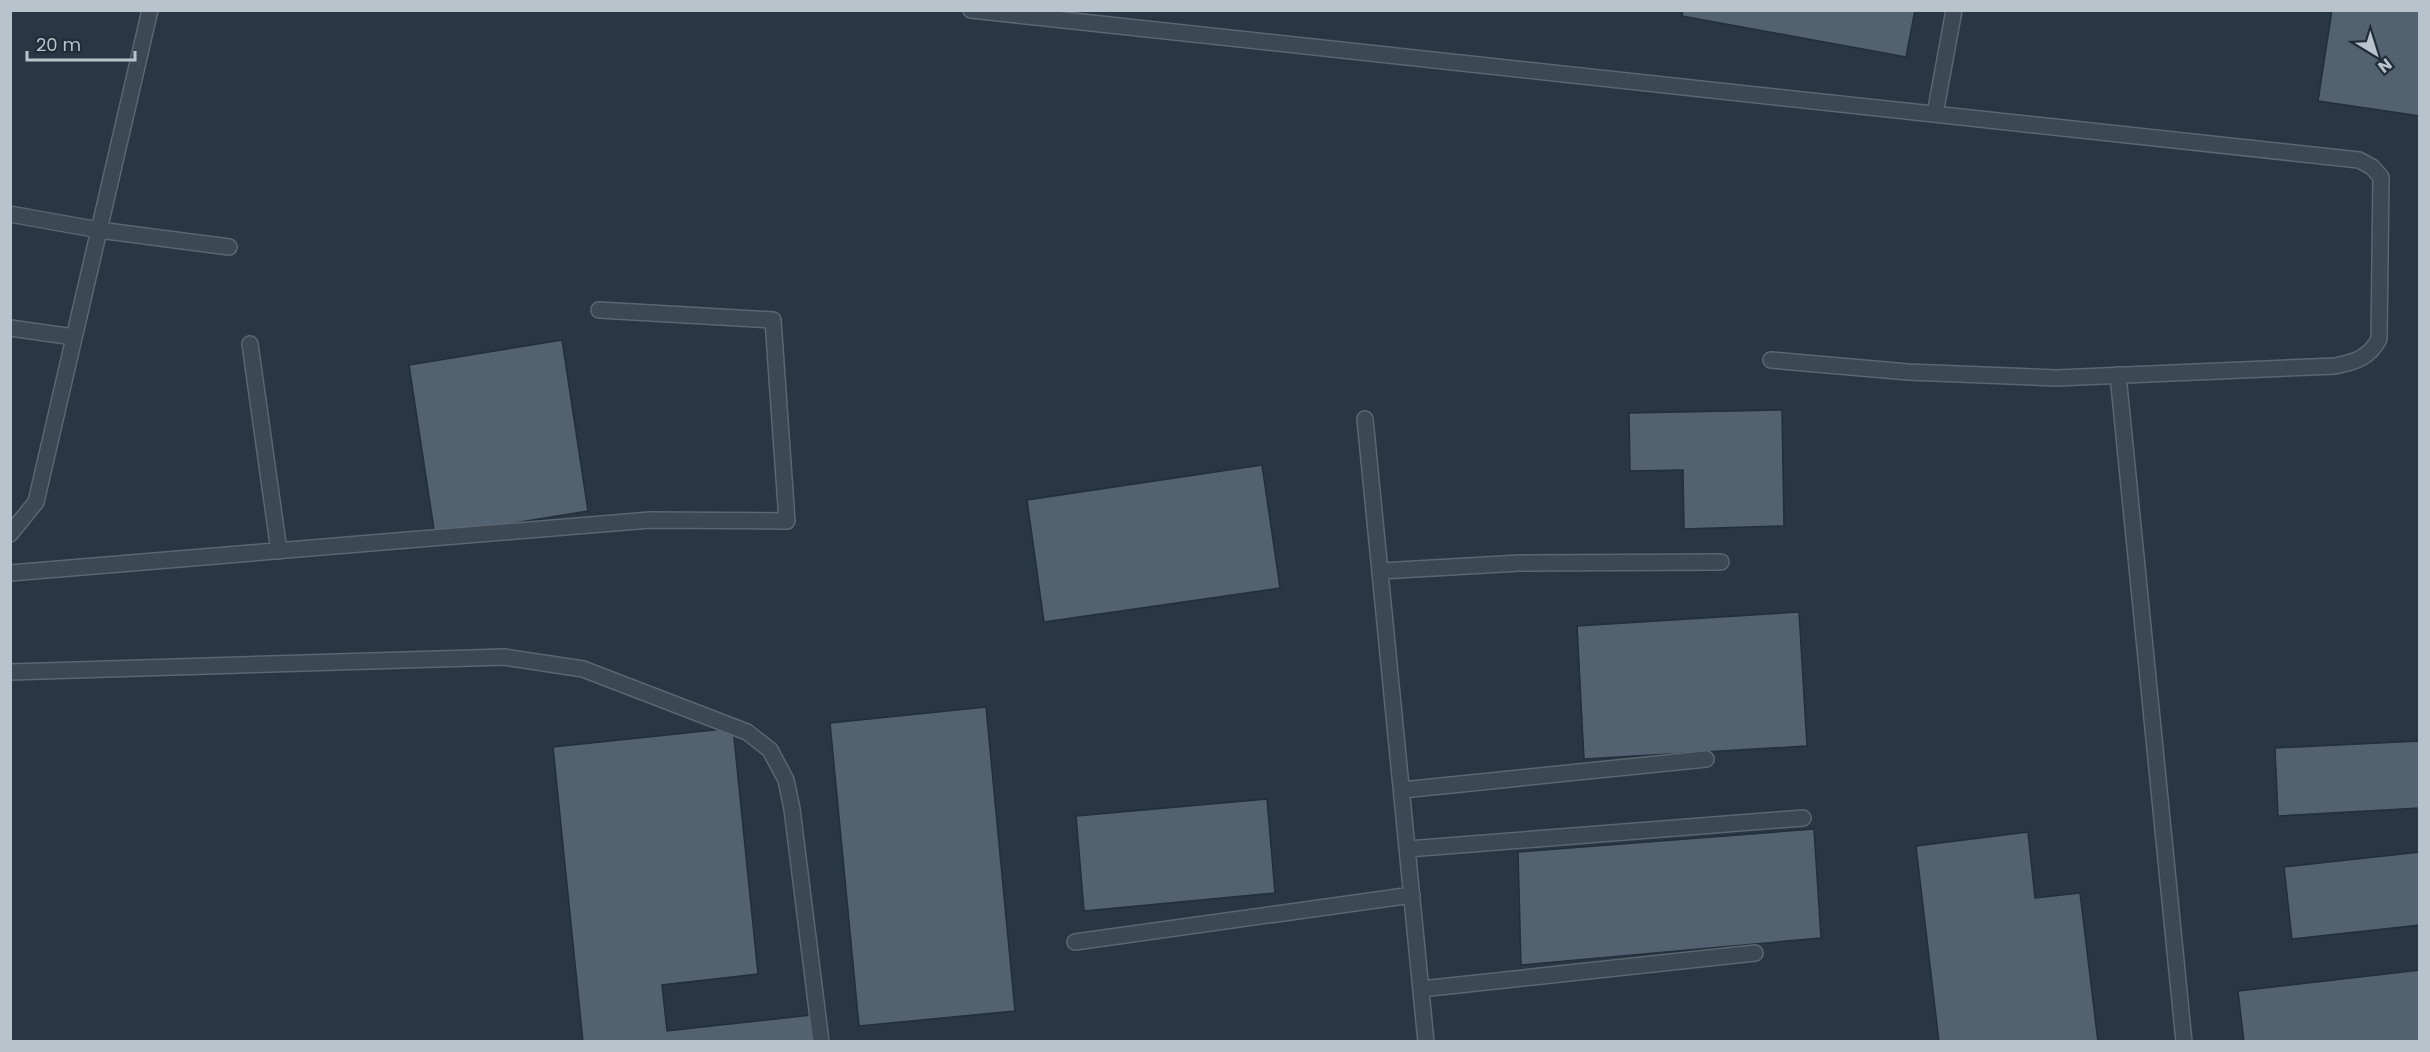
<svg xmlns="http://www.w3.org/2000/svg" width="2430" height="1052" font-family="Poppins,sans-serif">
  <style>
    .building { fill: #536270; stroke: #232f3a; stroke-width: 1.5 }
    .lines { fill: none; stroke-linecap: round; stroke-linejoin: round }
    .lane-casing { stroke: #5a6670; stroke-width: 18 }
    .lane { stroke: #3c4853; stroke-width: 15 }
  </style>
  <rect width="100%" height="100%" fill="#283743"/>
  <path class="building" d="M1683,10H1915L1906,57L1682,16Z
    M2332,10H2420V116L2318,101Z
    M562,340L588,511L435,536L409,365Z
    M1782,410L1784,526L1684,529L1683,470L1630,471L1629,413Z
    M1262,465L1280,588L1044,622L1027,500Z
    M1799,612L1807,746L1584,759L1577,626Z
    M986,707L1015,1011L859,1026L830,723Z
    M733,728L758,974L662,985L667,1031L812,1015L815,1042H583L553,747Z
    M2420,741V808L2278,816L2275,748Z
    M1267,799L1275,893L1084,911L1076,816Z
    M1814,829L1821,938L1521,965L1518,852Z
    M2028,832L2035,898L2080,893L2098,1042H1939L1916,846Z
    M2420,852V925L2292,939L2284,867Z
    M2420,970V1042H2244L2238,991Z"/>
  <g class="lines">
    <g class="lane-casing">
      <path id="lane" d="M971,10L2359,160L2372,167L2381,177L2379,339C2369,358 2355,362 2335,366L2057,378L1908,372L1771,360
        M1935,114L1954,10
        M10,214L99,230L229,247
        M10,328L74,337
        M250,344L279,551
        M2118,375L2184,1042
        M1365,419L1426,1042
        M10,534L36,502L150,10
        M1381,571L1520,563L1721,562
        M10,573L650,520L787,521L773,320L599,310
        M10,672L504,657L583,669L747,732L770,750L786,780L792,809L821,1042
        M1402,790L1706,759
        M1408,849L1803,818
        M1075,942L1412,895
        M1421,989L1755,953"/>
    </g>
    <use href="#lane" class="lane"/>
  </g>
  <rect width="2430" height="1052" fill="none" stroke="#b9c3cc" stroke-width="24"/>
  <g transform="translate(2376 54) rotate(142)" stroke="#212d38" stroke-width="4.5" paint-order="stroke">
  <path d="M0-4.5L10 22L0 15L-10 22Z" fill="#b9c3cc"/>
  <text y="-9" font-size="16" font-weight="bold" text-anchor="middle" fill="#b9c3cc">N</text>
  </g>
  <path d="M27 51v9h108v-9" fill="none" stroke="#b9c3cc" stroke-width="3"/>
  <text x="36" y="51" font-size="18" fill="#b9c3cc" stroke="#212d38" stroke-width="4.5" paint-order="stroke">20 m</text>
</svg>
